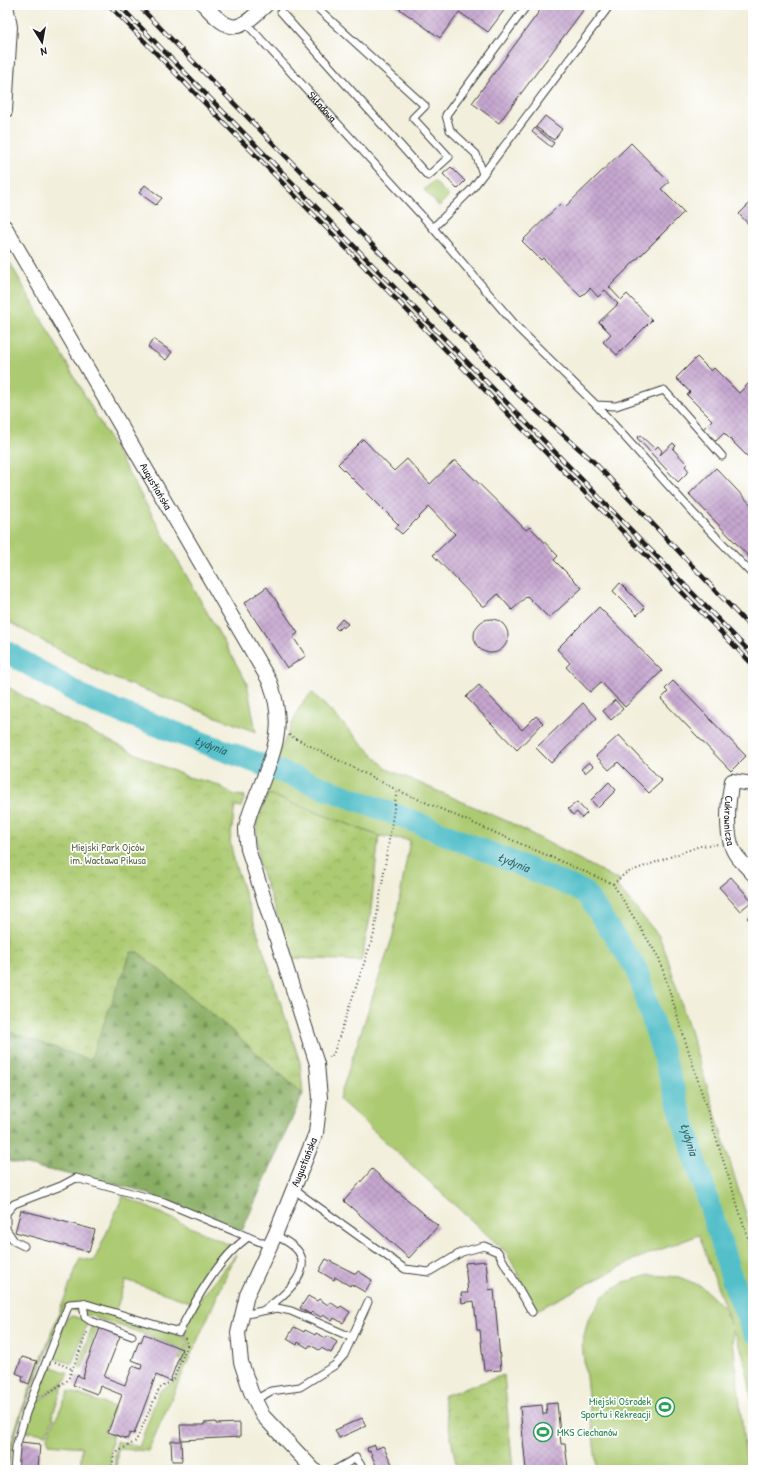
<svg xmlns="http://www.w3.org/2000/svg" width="758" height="1475" font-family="'Patrick Hand',sans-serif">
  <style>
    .green { fill: #acca71; stroke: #647346 }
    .forest { fill: url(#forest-firs); stroke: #526540 }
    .park { fill: url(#park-crowns); stroke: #647346 }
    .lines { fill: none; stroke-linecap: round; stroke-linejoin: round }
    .river { stroke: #52bfc9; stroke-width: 22 }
    .building { fill: url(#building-cross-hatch) }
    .service-casing { stroke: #3c3c39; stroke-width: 9 }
    .minor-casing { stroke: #3c3c39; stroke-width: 16 }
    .path { stroke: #3c3c39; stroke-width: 2; stroke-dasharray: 1 3; stroke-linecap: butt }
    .service { stroke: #fff; stroke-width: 7 }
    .minor { stroke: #fff; stroke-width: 14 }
    .rail-casing { stroke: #1c1c1c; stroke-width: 4.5 }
    .rail { stroke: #fff; stroke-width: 3; stroke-dasharray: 9; stroke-linecap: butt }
    .labels { text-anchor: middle; stroke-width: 3.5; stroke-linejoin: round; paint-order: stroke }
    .street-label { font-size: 11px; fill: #1c1c1c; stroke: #fff }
    .park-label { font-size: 11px; fill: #56623e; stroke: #fff }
    .leisure-label { font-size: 11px; fill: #27864d; stroke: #fff; text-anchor: end }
    .water-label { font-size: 12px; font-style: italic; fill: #34656a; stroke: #fff }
  </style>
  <defs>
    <pattern id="forest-firs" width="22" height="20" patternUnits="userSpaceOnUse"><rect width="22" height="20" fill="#89ae63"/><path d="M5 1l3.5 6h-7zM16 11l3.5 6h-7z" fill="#6f8d51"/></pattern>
    <pattern id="park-crowns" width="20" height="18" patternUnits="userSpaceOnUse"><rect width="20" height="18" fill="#acca71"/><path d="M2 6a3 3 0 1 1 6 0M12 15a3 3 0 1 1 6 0" fill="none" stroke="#93ad61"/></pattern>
    <pattern id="building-cross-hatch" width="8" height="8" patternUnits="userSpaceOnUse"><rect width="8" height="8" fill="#c5a6cf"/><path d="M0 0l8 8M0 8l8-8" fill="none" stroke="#a98eb1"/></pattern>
  </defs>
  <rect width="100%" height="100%" fill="#fff"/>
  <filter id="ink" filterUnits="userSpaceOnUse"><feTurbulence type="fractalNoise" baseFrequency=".025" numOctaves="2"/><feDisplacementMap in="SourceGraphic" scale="8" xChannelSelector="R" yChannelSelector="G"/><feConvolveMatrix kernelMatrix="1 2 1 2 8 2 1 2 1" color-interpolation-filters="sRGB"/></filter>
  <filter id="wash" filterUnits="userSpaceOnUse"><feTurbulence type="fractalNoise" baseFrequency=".012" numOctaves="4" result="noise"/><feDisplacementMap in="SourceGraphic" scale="16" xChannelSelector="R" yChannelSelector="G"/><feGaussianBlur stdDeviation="0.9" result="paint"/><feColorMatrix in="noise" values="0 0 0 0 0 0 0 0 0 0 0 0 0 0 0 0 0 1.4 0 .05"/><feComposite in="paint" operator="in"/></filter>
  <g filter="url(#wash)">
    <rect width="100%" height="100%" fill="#f2efdc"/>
    <path class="green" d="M434,181L449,196L439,206L424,190Z
      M5,254L247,683L256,732L105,675L5,620Z
      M312,692L387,769L509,822L620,881L617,886L659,936L667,956L753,1237V1415C750,1390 746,1351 732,1330L747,1470H597L582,1344L588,1320L603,1296L625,1282L649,1275L679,1277L701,1286L722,1306L731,1325L699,1235L636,1259L537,1310L507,1253L339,1099L393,935L410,840L379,836L268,794L261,785L279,753L300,706Z
      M123,1196L232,1246L190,1302L126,1280L115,1313L184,1337L187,1344L181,1360L178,1359L182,1349L144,1334L64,1307L18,1424L7,1470H5L9,1449L21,1412L80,1258L94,1261Z
      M236,1254L148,1451L118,1449L116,1470H114L116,1441L139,1447L159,1391L176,1380L189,1344L185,1334L193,1308Z
      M72,1316L88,1321L72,1364L51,1357L67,1318Z
      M93,1324L98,1326L82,1368L78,1366Z
      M47,1365L68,1373L66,1380L33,1403Z
      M64,1383L52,1417L54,1418L46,1434L23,1431L31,1407Z
      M69,1391L114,1407L104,1433L112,1436L110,1470H80L82,1447L49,1444L47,1437Z"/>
    <path class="forest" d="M131,952H138L224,1024L303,1094L242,1231L135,1189L8,1161L5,1168V1030L90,1060Z"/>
    <path class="park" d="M5,685L44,709L155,763L188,777L216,784L235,795L245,796L241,807L235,806L230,841L235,864L300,1062L303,1094L224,1024L138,952H131L90,1060L5,1030Z
      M268,794L379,836L370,918L361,961L292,958L259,864L256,824Z
      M504,1375L513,1470H457L443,1396Z"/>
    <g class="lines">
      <path class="river" id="s1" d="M5,651L91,701L413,821L585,892L637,970L732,1279L753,1332"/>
    </g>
    <g id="blocks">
      <path class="building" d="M394,5H508L488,32L459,12L440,38Z
        M544,5H587L499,123L472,103Z
        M545,116L562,129L554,140L536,127Z
        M535,128L554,143L551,147L532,132Z
        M631,143L669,182L661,189L684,212L609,287L621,300L627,294L652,320L617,355L603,342L611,334L599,322L618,304L605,290L598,297L590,288L581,297L543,258L541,260L522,241L560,204L564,208Z
        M451,167L465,181L457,189L443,174Z
        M145,185L162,198L156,205L139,193Z
        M751,202L753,204V225L751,227L739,214Z
        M153,339L172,352L166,360L148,347Z
        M697,357L711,371L714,368L739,393L753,379V454L749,458L724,433L716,441L703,429L712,420L687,395L690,392L676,378Z
        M640,435L655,449L658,446L662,451L660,455L673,443L676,446L673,449L687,464L685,466L689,471L678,482L637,438Z
        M363,439L394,471L407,459L430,484L455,460L526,530L530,527L558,556L554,560L582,588L549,618L527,596L512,610L498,594L485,606H482L433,555L455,534L429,507L402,534L395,528L399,525L338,464Z
        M716,468L753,507V561L689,494Z
        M620,583L645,608L637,615L613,591Z
        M267,587L298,633L293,637L306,656L287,668L244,603Z
        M599,607L662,671L625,707L601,682L590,692L566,667L570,663L557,649Z
        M474 636a17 17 0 1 1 34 0a17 17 0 1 1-34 0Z
        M342,619L348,624L343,628L342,626L338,630L335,627Z
        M673,681L746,756L731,771L661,699L668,692L665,689Z
        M479,685L522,730L536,716L543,723L517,750L466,697Z
        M615,700L623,709L611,720L603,711Z
        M583,703L597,718L551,763L536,748Z
        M619,735L662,781L649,793L618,762L609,770L596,756Z
        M589,762L593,766L585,773L581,769Z
        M609,782L616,790L598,808L591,800Z
        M577,802L587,813L582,818L577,812L573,815L568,809Z
        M731,877L752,901L740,911L719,887Z
        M753,913V924L747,918Z
        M372,1169L438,1226L409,1258L344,1201Z
        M21,1210L95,1230L89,1252L15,1232Z
        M326,1259L356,1274L358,1271L372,1280L365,1292L351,1284L350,1286L335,1277L334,1280L319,1271Z
        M486,1261L489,1290L494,1289L501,1370L484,1371L480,1330H477L474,1301L462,1303L461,1293H468L465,1263Z
        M308,1296L317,1301L319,1299L328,1305L330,1302L339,1308L341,1306L350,1312L343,1323L334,1318L332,1321L323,1315L321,1317L312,1312L310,1314L300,1308Z
        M294,1327L304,1332L305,1330L315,1335L316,1333L326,1338L327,1336L337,1342L331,1353L321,1348L319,1350L310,1345L308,1348L298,1342L297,1345L287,1339Z
        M100,1328L120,1336L104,1377L125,1385L133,1366L141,1369L142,1364L132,1360L139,1341L141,1342L144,1334L182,1349L170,1381L156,1375L134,1434L130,1433L127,1439L108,1432L122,1395L100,1386L97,1394L73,1385L77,1375L83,1378L85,1370H84Z
        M22,1357L37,1361L29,1384L22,1381L23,1376L16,1373Z
        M557,1403L561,1444H565L568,1468L526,1470L520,1407L542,1405L543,1414H547L546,1404Z
        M362,1418L366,1426L339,1438L335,1430Z
        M216,1422V1424L240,1423V1437L181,1440L180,1425H204V1423Z
        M171,1441H181L182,1461H172Z
        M20,1442L40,1444L38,1470H17Z
        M375,1445L376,1449L383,1446L395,1470H378L370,1451L368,1452L367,1448Z"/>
    </g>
  </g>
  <g filter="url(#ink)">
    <use href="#blocks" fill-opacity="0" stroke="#3c3c39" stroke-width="1"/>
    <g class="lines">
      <g class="service-casing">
        <g id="service">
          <path d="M281,12L428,176L449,157L413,118L425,106L314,5"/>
          <path id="s2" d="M246,23L433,228L517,327L596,405L616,406L664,390L722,456"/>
          <path d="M483,174L476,154L450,130L446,115L527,5"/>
          <path d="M433,228L472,189L610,5"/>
          <path d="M596,405L695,515L753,575"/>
          <path d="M293,1189L405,1269L429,1272L462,1252L484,1246L498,1252L532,1312"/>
          <path d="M24,1246L14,1241L6,1229V1213L14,1204L61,1186L76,1178L164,1202L270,1246"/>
          <path d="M83,1303L85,1317L91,1321L132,1336"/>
          <path d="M264,1310C280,1299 314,1273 298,1251C292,1243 282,1239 275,1235"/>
          <path d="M242,1315L277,1308L291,1311L351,1337"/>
          <path d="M255,1400L271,1391L300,1387L335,1365L344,1355L368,1302"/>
          <path d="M14,1470L16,1447L26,1413L69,1304L83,1303L179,1332C196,1299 218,1259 248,1237"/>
          <path d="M335,1470L356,1458L364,1470"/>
        </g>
      </g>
      <g class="minor-casing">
        <g id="minor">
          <path d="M204,5C231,34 237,33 266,5"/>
          <path d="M5,111L10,27L6,5"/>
          <path id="s3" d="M5,227L270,682C286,726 275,749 259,790C254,802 248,815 246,828C246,834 247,842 248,849L317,1064L320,1098L316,1133L275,1235L247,1295L238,1333L241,1362L251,1392L263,1416L314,1470"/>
          <path id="s4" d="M753,784L732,781C728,800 724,838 736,855C741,862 748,868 753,874"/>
        </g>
      </g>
      <path class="path" d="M101,5L105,9
        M289,735L397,790L613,884L659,958L753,1254
        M613,884L626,873L700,846L719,844
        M328,1057L333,1055L374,934L397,790
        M55,1362L72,1369
        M43,1396L68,1380L88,1330
        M112,1470L114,1454L136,1441L159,1389L173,1380L188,1344L185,1338"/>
      <use href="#service" class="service"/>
      <use href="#minor" class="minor"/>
      <g class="rail-casing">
        <path id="rail" d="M109,5L753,665
          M119,5L753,655
          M138,5L519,395L596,464L753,630"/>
      </g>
      <use href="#rail" class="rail"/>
    </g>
  </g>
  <defs>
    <g id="stadium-ring" transform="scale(1)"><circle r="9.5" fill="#fff" stroke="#2e9e5b" stroke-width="1.5"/><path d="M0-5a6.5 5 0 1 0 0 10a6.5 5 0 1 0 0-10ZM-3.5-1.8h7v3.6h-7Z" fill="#2e9e5b"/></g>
  </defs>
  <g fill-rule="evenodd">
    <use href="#stadium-ring" x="665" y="1407"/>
    <use href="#stadium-ring" x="543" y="1432"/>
  </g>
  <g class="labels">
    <g class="street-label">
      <text dy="4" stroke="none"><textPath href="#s2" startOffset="113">Składowa</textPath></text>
      <text dy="4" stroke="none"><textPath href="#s3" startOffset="300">Augustiańska</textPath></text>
      <text dy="4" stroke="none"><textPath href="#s4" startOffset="61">Cukrownicza</textPath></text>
      <text transform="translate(304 1162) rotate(-68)" y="4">Augustiańska</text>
    </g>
    <g class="park-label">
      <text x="108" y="851">Miejski Park Ojców<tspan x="108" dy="13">im. Wacława Pikusa</tspan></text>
    </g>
    <g class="leisure-label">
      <text x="651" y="1405">Miejski Ośrodek<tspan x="651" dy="13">Sportu i Rekreacji</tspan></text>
      <text x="557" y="1436" text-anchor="start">MKS Ciechanów</text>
    </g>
    <g class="water-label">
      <text dy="4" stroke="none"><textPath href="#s1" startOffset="227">Łydynia</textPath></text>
      <text dy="4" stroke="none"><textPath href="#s1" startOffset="552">Łydynia</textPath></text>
      <text dy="4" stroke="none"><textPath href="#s1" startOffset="900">Łydynia</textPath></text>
    </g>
  </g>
  <rect width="758" height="1475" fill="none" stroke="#fff" stroke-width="20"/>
  <g transform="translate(42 42) rotate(169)" stroke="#ffffff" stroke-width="3" paint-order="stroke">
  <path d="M0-3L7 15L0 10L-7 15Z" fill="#1c1c1c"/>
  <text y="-6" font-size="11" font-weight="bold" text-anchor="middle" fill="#1c1c1c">N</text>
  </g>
</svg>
